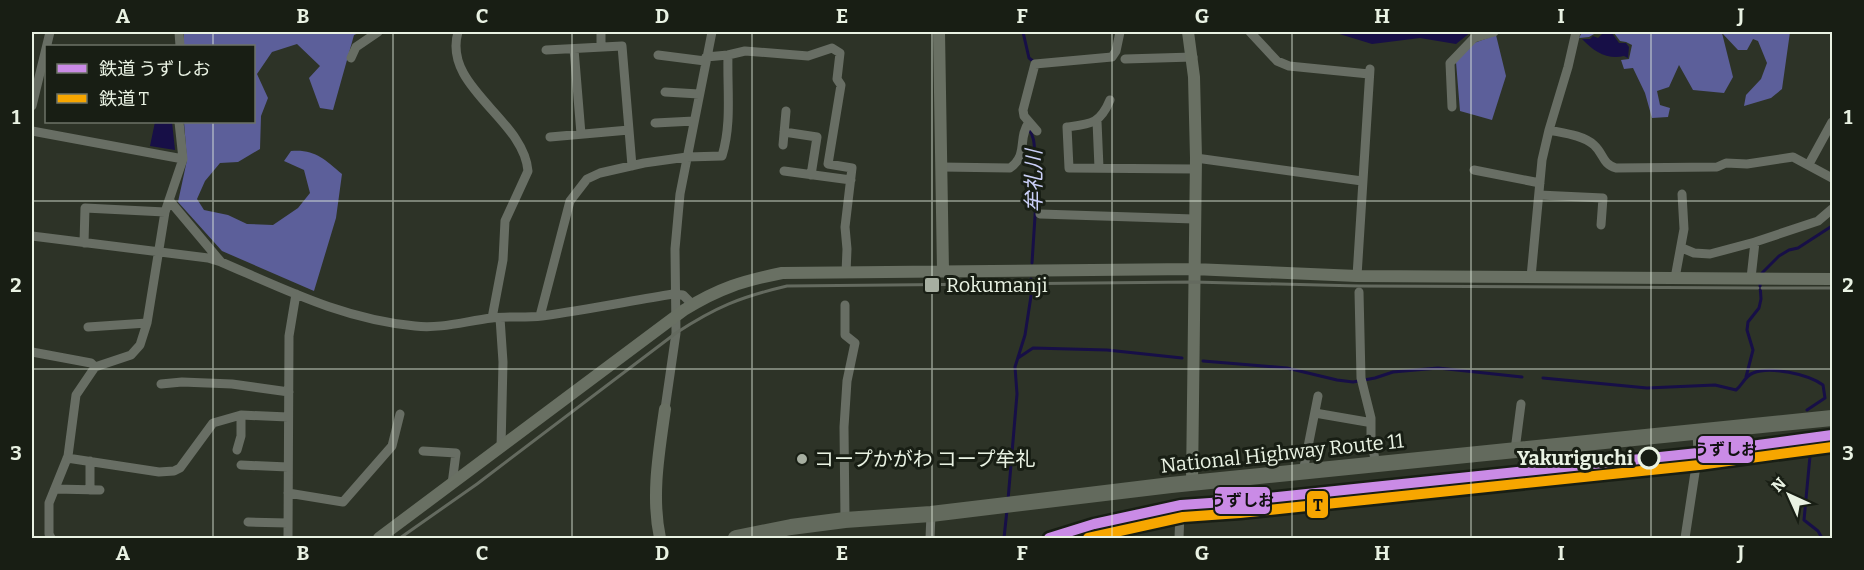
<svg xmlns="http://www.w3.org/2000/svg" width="1864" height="570" font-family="Bitter,'Noto Sans JP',serif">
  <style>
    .forest { fill: #5c5f9a }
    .water { fill: #170f47 }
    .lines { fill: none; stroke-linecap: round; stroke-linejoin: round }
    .stream { stroke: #170f47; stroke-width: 3 }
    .street { stroke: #686e64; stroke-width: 9 }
    .secondary { stroke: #697063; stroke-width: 12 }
    .highway { stroke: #636a5d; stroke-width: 16 }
    .rail { stroke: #646a5f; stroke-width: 3 }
    .rail-1-casing { stroke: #181e14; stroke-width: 15 }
    .rail-2-casing { stroke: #181e14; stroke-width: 15 }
    .rail-1 { stroke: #ca8be6; stroke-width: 10 }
    .rail-2 { stroke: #f7a600; stroke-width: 10 }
    .grid { fill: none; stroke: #e9f2e3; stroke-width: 1.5; stroke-opacity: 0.55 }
    .poi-dot { fill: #a7afa1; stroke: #181e14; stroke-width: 2 }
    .stop-dot { fill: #181e14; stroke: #e9f2e3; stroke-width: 3 }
    .labels { text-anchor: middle; stroke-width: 6; stroke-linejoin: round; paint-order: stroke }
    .poi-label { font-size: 20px; fill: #e9f2e3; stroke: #181e14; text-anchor: start }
    .street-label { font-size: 20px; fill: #e9f2e3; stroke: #181e14 }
    .stop-label { font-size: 20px; font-weight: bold; fill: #e9f2e3; stroke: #181e14; text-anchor: end }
    .water-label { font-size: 21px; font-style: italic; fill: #cbd0f8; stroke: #181e14 }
    .line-badge { stroke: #181e14; stroke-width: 2 }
    .pale-badge-label { font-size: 16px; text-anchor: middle; font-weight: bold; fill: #111 }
    .neatline { fill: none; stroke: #e9f2e3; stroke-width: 2 }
    .grid-label { font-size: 20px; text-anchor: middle; font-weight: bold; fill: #e9f2e3 }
  </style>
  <rect width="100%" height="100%" fill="#2d3327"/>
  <path class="forest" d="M184,32H361L354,35L333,110L320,108L309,78L320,66L297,44L272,52L257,74L268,98L261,116L260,149L238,162L220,163L205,181L197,199L204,210L228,215L247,224L273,225L298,208L310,193L304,170L284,161L291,151C315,149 324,159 342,174L336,218L314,291L222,251L178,202L187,160L184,122H254V46H184Z
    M1582,32H1790L1782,89L1771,98L1744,106L1746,95L1761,79L1767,63L1758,41L1753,39L1747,50H1738L1722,33L1733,77L1724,93L1693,90L1679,65L1669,87L1657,91L1660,105L1670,108L1668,117L1652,118L1645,93L1633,68L1624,69L1621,60L1629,59L1632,45L1626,42L1620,41L1614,33L1594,34L1589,37L1579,38Z
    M1496,35L1506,76L1492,120L1460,111L1456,62L1474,43Z"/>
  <path class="water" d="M1333,32H1471L1456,44L1420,38L1372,44Z
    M1603,33H1612L1619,43H1626L1629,47L1628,58L1624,56C1608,60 1594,52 1582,39H1590L1593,36L1598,38Z
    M155,122H172L175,150L150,146Z"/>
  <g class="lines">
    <path class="stream" d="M1023,32L1029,58L1033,61
      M1028,128C1038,140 1032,156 1038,170L1032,263
      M1762,273L1779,256L1789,250L1798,248L1832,226
      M1018,358L1033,348L1107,350L1182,358
      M1203,361L1287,368L1337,380L1353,382L1375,378L1393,372L1438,368L1522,377
      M1746,377L1753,350L1747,330L1748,322L1759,308L1761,299L1760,284
      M1543,378L1647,388L1715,385L1736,390C1743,384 1745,376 1753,373C1770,366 1808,374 1823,385L1825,398L1807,410
      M1803,449L1810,456L1804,520L1818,531L1822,538
      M1008,500L1017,394L1015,367L1025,335L1031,296V279
      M1004,538L1007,510"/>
    <path class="street" d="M179,32L180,46
      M458,32C442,87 524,119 528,171L505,221L503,260L492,318
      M601,32V47
      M1250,32L1277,61L1289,66L1369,74
      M574,49L581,134
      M546,50L622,46L632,166
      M658,55L705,61
      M706,57L728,55L745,51L808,56L832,48L840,53L837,79L841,85L828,164L852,168L845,227L847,249L846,273
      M351,58L356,47L378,32
      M1125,59L1193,57
      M665,92L699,94
      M1110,100C1100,124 1091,124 1067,127L1069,168L1195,169
      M32,106L50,32
      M1452,107L1450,63L1474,38L1494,32
      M1097,121L1099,168
      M655,123L694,121
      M1549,130C1563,133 1583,135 1594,145C1604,154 1602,164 1616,168L1717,167L1726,163L1747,164L1793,157L1832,178
      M32,131L183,159
      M1037,131L1024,116L1023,110L1035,64L1112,57L1116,51L1120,32
      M784,132L817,137L811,175
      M550,137L629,130
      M783,145L786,111
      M1196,158L1362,181
      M1809,164L1832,122
      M941,167L1010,168C1029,154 1017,139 1029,122
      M1474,170L1540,183
      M784,171L851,180
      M1539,195L1603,198L1601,225
      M169,200L221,262
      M1040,214L1194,219
      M32,236L208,258L221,262C286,290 343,319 415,326C441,329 466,321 492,318C509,316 526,318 542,316C586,310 630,301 673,294L683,295L693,305
      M84,243L85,208L165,212
      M1682,248L1694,253L1710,254L1755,242L1818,221L1832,209
      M1357,276L1370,69
      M1531,277L1542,160L1549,130L1568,67L1576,32
      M1675,278L1684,229L1682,194
      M1751,278L1755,242
      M1359,292L1361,378L1371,418V438L1376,465
      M845,305V335L855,343L847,381L844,427L845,520
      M540,316L570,201L587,179L600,173L644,163L687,157L722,156C732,123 727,90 728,55
      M500,318L503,362L501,448
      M88,327L147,323
      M32,352L91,363L95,367
      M161,384L182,382L232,384L289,392
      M665,409L676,333L675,249L680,194L712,32
      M1315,413L1367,422
      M237,450L241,436V415
      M1515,450L1521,404
      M423,451L456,453L452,484
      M67,458L159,472L174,471L180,468L213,423L241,415L288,417
      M241,465L288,467
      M1303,472L1318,396
      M55,489L100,490
      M90,490V461
      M288,493L343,502L392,446L400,414
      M248,522L288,523
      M51,538L49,534V503L68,456L76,395L95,367L131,355L140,345L147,323L165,212L183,159L179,122
      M288,538L289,336L296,294
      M930,538L931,514
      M1179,538L1180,513
      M1685,538L1698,453L1697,431"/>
    <path class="secondary" d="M939,32L943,271
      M1188,32L1194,77L1196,158L1192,483
      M379,538L684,310C719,288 743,281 782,273L1193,269L1357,276L1832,279
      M660,538C651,496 659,452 665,409"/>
    <path class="highway" d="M736,538L791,527L845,520L931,514L1171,485L1832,418"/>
    <path class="rail" d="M1762,288H1832
      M400,538L477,484L676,333C716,307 740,297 787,286L1193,282L1359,286L1758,288"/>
    <g class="rail-1-casing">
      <path id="rail-1" d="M1049,538L1094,524L1181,505L1239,501L1698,453L1832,435"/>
    </g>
    <g class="rail-2-casing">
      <path id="rail-2" d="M1088,538L1183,517L1240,513L1699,465L1832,447"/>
    </g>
    <use href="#rail-1" class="rail-1"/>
    <use href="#rail-2" class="rail-2"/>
  </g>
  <path class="grid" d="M213,32V46M393,32V538M572,32V538M752,32V538M932,32V538M1112,32V538M1292,32V538M1471,32V538M1651,32V538M213,122V538M32,201H1832M32,369H1832"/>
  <g class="poi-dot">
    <rect x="924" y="277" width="16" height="16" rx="3"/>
    <circle cx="802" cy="459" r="6"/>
  </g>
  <circle class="stop-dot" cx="1649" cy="458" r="10"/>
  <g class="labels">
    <g class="poi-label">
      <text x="946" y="292">Rokumanji</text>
      <text x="814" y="466">コープかがわ コープ牟礼</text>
    </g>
    <g class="street-label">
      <text transform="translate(1282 453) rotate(-6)" y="7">National Highway Route 11</text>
    </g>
    <g class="stop-label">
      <text x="1633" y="465">Yakuriguchi</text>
    </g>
    <g class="water-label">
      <text transform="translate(1034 181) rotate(-90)" y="7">牟礼川</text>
    </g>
  </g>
  <g class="line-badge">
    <rect x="1697" y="435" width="57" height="29" rx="6" fill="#ca8be6"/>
    <rect x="1214" y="486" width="57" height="29" rx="6" fill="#ca8be6"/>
    <rect x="1306" y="490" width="23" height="29" rx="6" fill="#f7a600"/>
  </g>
  <g class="pale-badge-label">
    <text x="1725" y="455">うずしお</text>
    <text x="1242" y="506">うずしお</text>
    <text x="1318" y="511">T</text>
  </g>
  <rect width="1864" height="570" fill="none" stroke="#181e14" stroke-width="66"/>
  <rect x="45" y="45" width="210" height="78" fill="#181e14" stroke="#6c7367" stroke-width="1.5"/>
  <rect x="57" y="64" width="30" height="9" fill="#ca8be6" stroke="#6c7367" stroke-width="1.5"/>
  <text x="99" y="75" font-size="18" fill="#e9f2e3">鉄道 うずしお</text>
  <rect x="57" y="94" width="30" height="9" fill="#f7a600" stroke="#6c7367" stroke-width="1.5"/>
  <text x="99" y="105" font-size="18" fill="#e9f2e3">鉄道 T</text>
  <g transform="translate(1789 495) rotate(315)" stroke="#181e14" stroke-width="4.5" paint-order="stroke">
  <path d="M0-4.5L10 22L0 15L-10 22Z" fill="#e9f2e3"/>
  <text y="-9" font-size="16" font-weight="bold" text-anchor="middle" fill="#e9f2e3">N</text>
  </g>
  <rect x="33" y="33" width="1798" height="504" class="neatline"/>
  <g class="grid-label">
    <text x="123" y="23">A</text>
    <text x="303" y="23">B</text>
    <text x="482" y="23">C</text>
    <text x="662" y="23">D</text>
    <text x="842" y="23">E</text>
    <text x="1022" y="23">F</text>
    <text x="1202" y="23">G</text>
    <text x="1382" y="23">H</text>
    <text x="1561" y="23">I</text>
    <text x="1741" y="23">J</text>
    <text x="16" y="124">1</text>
    <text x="1848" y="124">1</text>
    <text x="16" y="292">2</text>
    <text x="1848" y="292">2</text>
    <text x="16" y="460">3</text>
    <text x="1848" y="460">3</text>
    <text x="123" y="560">A</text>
    <text x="303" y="560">B</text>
    <text x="482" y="560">C</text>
    <text x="662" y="560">D</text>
    <text x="842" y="560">E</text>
    <text x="1022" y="560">F</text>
    <text x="1202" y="560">G</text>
    <text x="1382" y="560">H</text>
    <text x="1561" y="560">I</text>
    <text x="1741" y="560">J</text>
  </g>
</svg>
